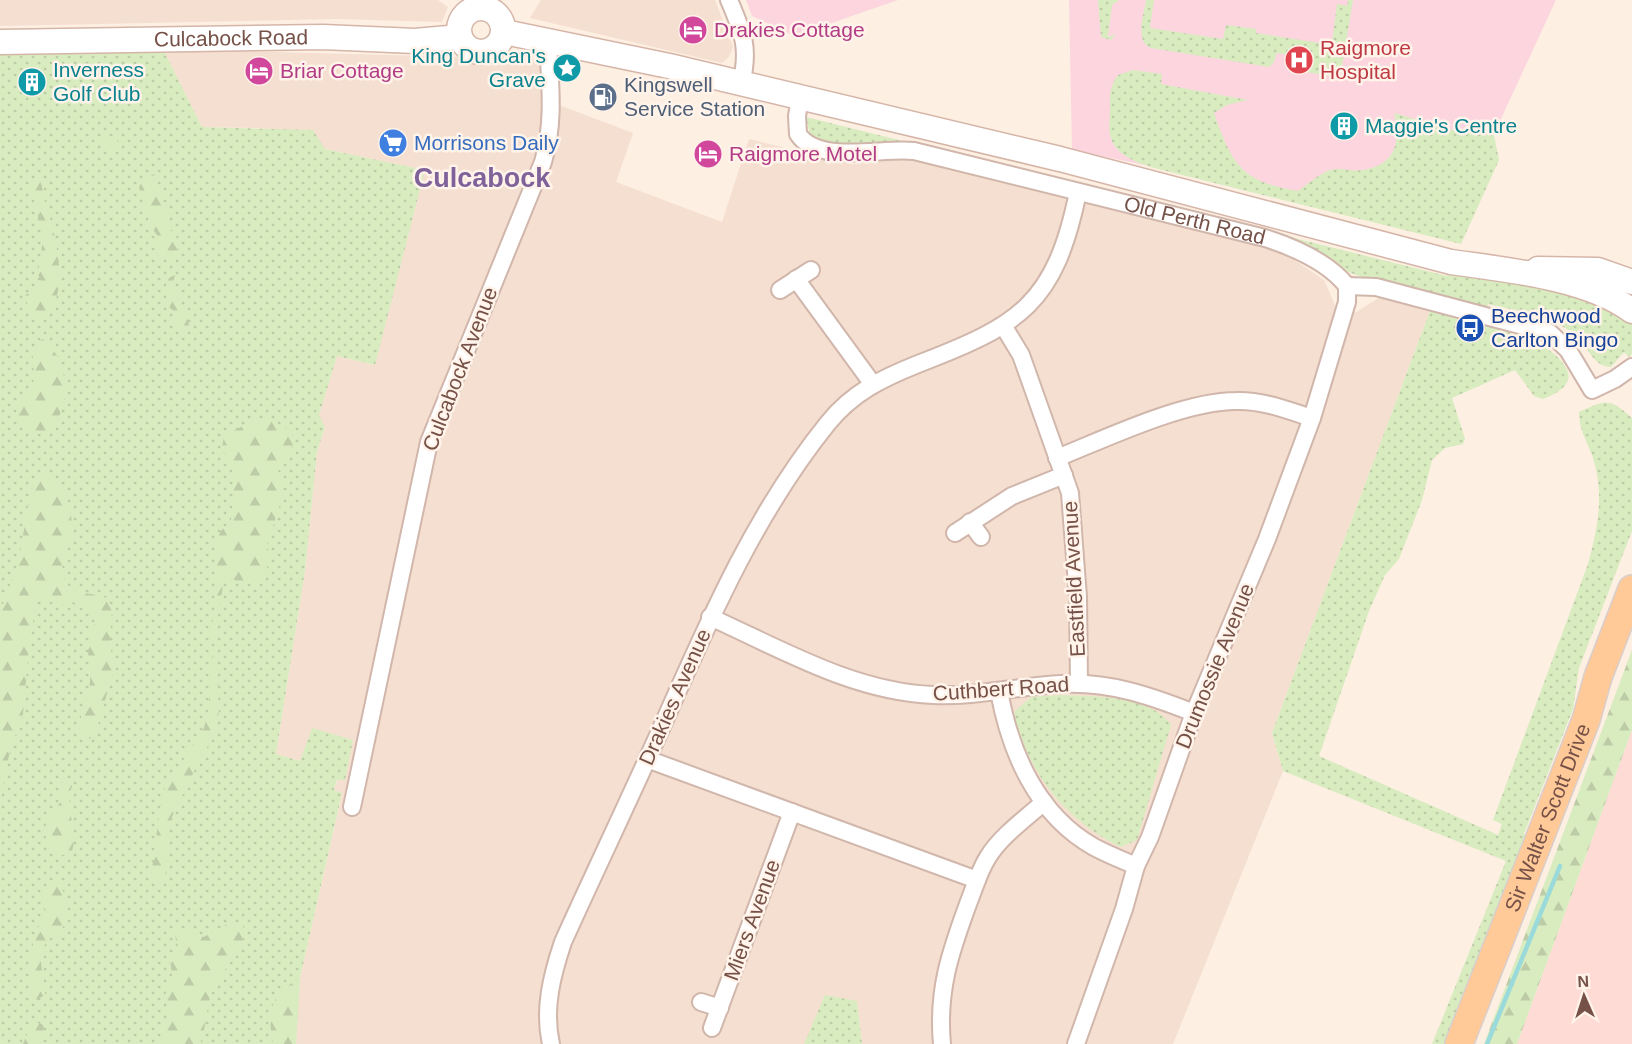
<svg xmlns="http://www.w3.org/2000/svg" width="1632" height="1044" font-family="Arial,sans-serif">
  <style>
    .residential { fill: #f5dfd0 }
    .commercial { fill: #fedbd5 }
    .medical { fill: #fcd5df }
    .grass { fill: url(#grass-dots) }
    .forest { fill: url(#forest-firs) }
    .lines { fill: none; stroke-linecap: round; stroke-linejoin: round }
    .stream { stroke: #9bdada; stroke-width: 4.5 }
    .street-casing { stroke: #d1b6ab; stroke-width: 20 }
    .secondary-casing { stroke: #d5b5a8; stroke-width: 27 }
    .primary-casing { stroke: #d9cecb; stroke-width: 30 }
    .street { stroke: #fff; stroke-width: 16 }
    .secondary { stroke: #fff; stroke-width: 24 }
    .primary { stroke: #ffc998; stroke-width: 27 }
    .labels { text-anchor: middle; stroke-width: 5; stroke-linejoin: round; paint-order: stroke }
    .hotel-label { font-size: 21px; fill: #b23c85; stroke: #fff3ea; text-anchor: start }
    .street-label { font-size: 21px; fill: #765147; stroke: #fff3ea }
    .health-label { font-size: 21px; fill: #be3a42; stroke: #fff3ea; text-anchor: start }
    .culture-label { font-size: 21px; fill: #0d838f; stroke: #fff3ea; text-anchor: start }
    .service-label { font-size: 21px; fill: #4e5e75; stroke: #fff3ea; text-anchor: start }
    .shop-label { font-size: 21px; fill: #366cbe; stroke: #fff3ea; text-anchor: start }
    .transit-label { font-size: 21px; fill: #164399; stroke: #fff3ea; text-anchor: start }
    .district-label { font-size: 27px; font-weight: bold; fill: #7f629a; stroke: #fff3ea }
  </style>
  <defs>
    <pattern id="grass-dots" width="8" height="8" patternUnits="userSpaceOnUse" patternTransform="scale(1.5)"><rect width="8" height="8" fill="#d8ecc0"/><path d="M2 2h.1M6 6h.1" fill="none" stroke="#bdcca6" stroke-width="1.8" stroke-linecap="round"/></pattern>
    <pattern id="forest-firs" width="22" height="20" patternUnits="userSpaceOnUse" patternTransform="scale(1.5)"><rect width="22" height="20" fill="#d8ecc0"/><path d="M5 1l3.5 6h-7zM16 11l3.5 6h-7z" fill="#bdcca6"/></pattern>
  </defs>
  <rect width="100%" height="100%" fill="#fdefe2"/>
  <path class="residential" d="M0,0H438L448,7L442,22L337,19L0,26Z
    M541,0H715L733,47L729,57L722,63L530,18Z
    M163,49L542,59L543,99L633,133L616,182L722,222L749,139L852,164L905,159L920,160L1261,247L1290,257L1324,280L1335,305L1356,312L1382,296L1431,308L1272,733L1283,771L1173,1044H296L300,978L342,794L334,790L353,740L312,729L300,761L276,754L305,571L317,452L325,427L318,415L337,356L374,365L425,170L325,149L262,128L202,127Z"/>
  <path class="commercial" d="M1632,730V1044H1517Z"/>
  <path class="medical" d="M746,0H898L794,36L752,16Z
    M1069,0H1556L1500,121L1354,208L1072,150Z"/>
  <path class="grass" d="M1098,0H1119L1112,5L1108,37L1116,34L1111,40L1101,37Z
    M1146,0H1154L1150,28L1223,39L1226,25L1256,29V33L1320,43L1332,42L1337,4L1347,6L1348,0H1353L1341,73L1331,76L1299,71L1294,65L1293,56L1277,53L1274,62L1269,67L1151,48C1134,41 1144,15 1146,0Z
    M163,49L202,127L313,130L325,149L425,170L375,365L337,356L319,415L325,427L317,452L305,571L276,754L300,761L312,728L353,740L345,780H337L334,790L342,793L300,978L296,1044H0V54Z
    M1133,70L1162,74L1161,84L1248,100L1227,105L1214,113C1232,165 1242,182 1298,191C1308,184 1319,174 1330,170C1339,167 1353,172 1363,170C1396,165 1401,141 1394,113L1460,132L1492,125L1499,160L1461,244L1170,172C1151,167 1117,160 1111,138C1108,130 1110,119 1110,110C1110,96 1109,87 1118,75Z
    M806,117L1447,276L1449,271L1578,290L1632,319V354L1629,357L1624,352L1611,367C1593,367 1588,346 1575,335C1551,315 1516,311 1488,304L1486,309C1433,296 1377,287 1328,263L926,150C893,150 838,155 810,135Z
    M1431,308C1469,319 1549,333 1567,370C1574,385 1555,395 1543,399L1534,396L1515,370L1452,398L1465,439L1463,444L1445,448L1432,460L1422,500L1399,559L1385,575L1369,611L1319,756L1498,835L1502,824L1493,820L1588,564C1598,527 1605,493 1592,455C1586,440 1579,429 1579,412C1607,400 1608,397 1632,418V531L1579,668L1573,709L1524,834L1528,836L1446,1044H1432L1506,861L1283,771L1272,733Z
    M1060,695C1092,696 1153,696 1171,725L1137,840L1121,847C1076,826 1041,789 1023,742C1019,732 1014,721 1015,711L1031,697Z
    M825,995L857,1001L862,1044H804Z"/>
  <path class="forest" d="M102 144a8 8 0 1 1 16 0a8 8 0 1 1-16 0Z
    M154,174L168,214L167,227L176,235L178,248L173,257L162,260C154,252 153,246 157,235L151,227L139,187L144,178Z
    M35,177C44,182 42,193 45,202C54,227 77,312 34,319L30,315L25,295L37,289L41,282L38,274L43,239L31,186Z
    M175,275L172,286L180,292L181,309L187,315L189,326L179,330L173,325L174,311L170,308L166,297L170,290L166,286L169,278Z
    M43,339C48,345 54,351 58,357C71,383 67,437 29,435C20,425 15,417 16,403C21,397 28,392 32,385C38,374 28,359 36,343Z
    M256,419C271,419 281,423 292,434L293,445L278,472L284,492L267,545L270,561L264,574L253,583L224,579L213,645L211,634L217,593V542L220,532L231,520L235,477L222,448L224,436Z
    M41,470C63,474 72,508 72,528C72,545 53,569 68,585C77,595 96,593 107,598L112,607L110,644L114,669L96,732L91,738L83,741C74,725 87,700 90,683C91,669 86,653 89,638C91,629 100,620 94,612C84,600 66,606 54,603C50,602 46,598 42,597L37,602L30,636L23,714L10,750L0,803V612L19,560L30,493Z
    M1632,650V730L1517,1044H1484Z
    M213,654L216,661L219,710L215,735L202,755L168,825L165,883L159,887L152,881V869L162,793L204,728L209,708V680Z
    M68,780L72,786C63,815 81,827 71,854C47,860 41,835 48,816C51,811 57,807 61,802V783Z
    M56,880C70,893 67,921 59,937L49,938C33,961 46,972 45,995L34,1001C26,987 31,948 36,932C38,927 43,921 44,916C47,901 35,891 56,880Z
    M237,923L243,925C249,948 222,969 213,988C206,1006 207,1026 200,1044H160L165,1038L162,1028L169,1017L165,995L172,975L170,960L179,950L173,929L179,927L204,937L225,925Z
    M300,978L296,1044H273C267,1011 270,995 300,978Z
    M38,1023L44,1025L42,1044H23L28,1032Z"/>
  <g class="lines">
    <path class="stream" d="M1487,1044L1560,866"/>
    <g class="street-casing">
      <g id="street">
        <path d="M729,0C743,33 750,48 741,84"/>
        <path id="s1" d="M800,98L797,116L798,134C818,165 883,147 914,151L1265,238C1293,247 1328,262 1347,286"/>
        <path d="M796,279L872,383"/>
        <path d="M1347,286L1376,287L1550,333L1568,350L1592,390L1615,379L1632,367"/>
        <path d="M780,290L811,270"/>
        <path d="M1004,327L1021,355L1070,493L1078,597L1079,684"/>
        <path d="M1057,458C1107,438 1184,401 1236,401C1262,400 1287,410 1312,418"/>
        <path d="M970,522L981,537"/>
        <path d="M955,533L1012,496L1064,475"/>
        <path d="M710,617C781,649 854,692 933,695C976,697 1018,686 1061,684C1108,681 1151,696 1194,713"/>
        <path d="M999,691C1010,752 1037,815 1094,847C1107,854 1122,860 1136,866"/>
        <path d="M647,759L977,880"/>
        <path d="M352,807L429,442L543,162C555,122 550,83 548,42"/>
        <path d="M701,1002L720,1008"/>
        <path d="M712,1028L792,812"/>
        <path d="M551,1044C543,1009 552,975 563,942C596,869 631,796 664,722C710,618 756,512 828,423C853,392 883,378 918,364C1020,325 1055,304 1078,192"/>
        <path d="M942,1044C937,991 950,953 968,904C974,889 979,871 988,857C1001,836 1025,819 1044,802"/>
        <path d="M1076,1044L1124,909L1136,866L1150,837L1194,713L1267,539L1312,418L1347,302V286"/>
      </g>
    </g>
    <g class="secondary-casing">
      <g id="secondary">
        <circle cx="481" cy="30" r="22"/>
        <path d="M504,32L669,66L1060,159L1451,262C1506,270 1587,277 1632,311"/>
        <path id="s2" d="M0,42L323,37L415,41L460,37"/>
        <path d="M1538,269L1598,270L1632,282"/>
      </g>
    </g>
    <g class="primary-casing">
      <g id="primary">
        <path id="s3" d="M1459,1044L1586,720L1598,677L1632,589"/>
      </g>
    </g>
    <use href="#street" class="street"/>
    <use href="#secondary" class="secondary"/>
    <use href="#primary" class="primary"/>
  </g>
  <defs>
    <g id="hotel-disc" transform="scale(1.5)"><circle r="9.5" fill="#d1479c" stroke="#fff3ea"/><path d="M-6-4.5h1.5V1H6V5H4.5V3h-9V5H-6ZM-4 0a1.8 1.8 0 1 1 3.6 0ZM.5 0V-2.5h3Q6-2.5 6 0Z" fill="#fff"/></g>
    <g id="hospital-disc" transform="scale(1.5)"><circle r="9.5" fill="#e0444e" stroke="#fff3ea"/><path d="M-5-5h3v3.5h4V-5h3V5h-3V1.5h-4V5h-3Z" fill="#fff"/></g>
    <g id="sight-disc" transform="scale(1.5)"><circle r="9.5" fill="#0f9aa8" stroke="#fff3ea"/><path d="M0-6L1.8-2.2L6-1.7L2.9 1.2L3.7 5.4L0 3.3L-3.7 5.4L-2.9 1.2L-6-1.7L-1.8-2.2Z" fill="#fff"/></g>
    <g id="building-disc" transform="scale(1.5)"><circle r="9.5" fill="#0f9aa8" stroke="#fff3ea"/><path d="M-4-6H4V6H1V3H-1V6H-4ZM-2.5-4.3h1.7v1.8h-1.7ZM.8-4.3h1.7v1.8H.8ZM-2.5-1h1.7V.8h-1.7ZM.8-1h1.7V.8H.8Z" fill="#fff"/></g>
    <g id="fuel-disc" transform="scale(1.5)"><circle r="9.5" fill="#5c6f8a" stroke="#fff3ea"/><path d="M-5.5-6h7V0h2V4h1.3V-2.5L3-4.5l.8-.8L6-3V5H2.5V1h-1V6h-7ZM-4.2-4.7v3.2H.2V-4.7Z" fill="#fff"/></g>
    <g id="supermarket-disc" transform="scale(1.5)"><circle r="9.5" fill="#3f7fe0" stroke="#fff3ea"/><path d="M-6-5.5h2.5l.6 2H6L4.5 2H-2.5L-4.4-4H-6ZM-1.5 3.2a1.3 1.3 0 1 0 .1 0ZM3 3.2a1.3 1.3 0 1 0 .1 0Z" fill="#fff"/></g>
    <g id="bus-disc" transform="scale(1.5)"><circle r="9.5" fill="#1a4fb4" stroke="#fff3ea"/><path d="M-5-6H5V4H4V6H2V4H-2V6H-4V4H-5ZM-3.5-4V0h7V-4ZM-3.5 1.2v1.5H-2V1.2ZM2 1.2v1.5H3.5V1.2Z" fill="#fff"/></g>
  </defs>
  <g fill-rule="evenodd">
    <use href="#hotel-disc" x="693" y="30"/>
    <use href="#hospital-disc" x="1299" y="60"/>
    <use href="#sight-disc" x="567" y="68"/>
    <use href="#hotel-disc" x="259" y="71"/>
    <use href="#building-disc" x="32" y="82"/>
    <use href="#fuel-disc" x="603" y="97"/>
    <use href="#building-disc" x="1344" y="126"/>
    <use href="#supermarket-disc" x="393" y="143"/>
    <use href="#hotel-disc" x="708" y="154"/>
    <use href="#bus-disc" x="1470" y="328"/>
  </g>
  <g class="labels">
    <g class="hotel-label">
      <text x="714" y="37">Drakies Cottage</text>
      <text x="280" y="78">Briar Cottage</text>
      <text x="729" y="161">Raigmore Motel</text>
    </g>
    <g class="street-label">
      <text dy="7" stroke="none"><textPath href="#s2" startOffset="231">Culcabock Road</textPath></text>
      <text dy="7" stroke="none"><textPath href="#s1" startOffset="447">Old Perth Road</textPath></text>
      <text transform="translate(460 369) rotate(-69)" y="7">Culcabock Avenue</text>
      <text transform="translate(1074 579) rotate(-93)" y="7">Eastfield Avenue</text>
      <text transform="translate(1215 666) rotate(-68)" y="7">Drumossie Avenue</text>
      <text transform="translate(1001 689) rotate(-4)" y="7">Cuthbert Road</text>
      <text transform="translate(675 697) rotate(-66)" y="7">Drakies Avenue</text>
      <text dy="7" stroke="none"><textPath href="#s3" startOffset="243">Sir Walter Scott Drive</textPath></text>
      <text transform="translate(752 920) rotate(-70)" y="7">Miers Avenue</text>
    </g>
    <g class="health-label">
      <text x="1320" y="55">Raigmore<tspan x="1320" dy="24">Hospital</tspan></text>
    </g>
    <g class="culture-label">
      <text x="546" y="63" text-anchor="end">King Duncan's<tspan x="546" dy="24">Grave</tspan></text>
      <text x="53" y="77">Inverness<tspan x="53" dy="24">Golf Club</tspan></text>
      <text x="1365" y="133">Maggie's Centre</text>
    </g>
    <g class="service-label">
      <text x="624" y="92">Kingswell<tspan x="624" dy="24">Service Station</tspan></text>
    </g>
    <g class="shop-label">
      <text x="414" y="150">Morrisons Daily</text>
    </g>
    <g class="transit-label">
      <text x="1491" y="323">Beechwood<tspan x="1491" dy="24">Carlton Bingo</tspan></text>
    </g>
    <g class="district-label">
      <text x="482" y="187">Culcabock</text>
    </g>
  </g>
  <g transform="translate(1584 996) rotate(357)" stroke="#fff3ea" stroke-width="4.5" paint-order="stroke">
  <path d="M0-4.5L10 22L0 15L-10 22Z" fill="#765147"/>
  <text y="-9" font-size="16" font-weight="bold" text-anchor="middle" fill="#765147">N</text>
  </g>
</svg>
